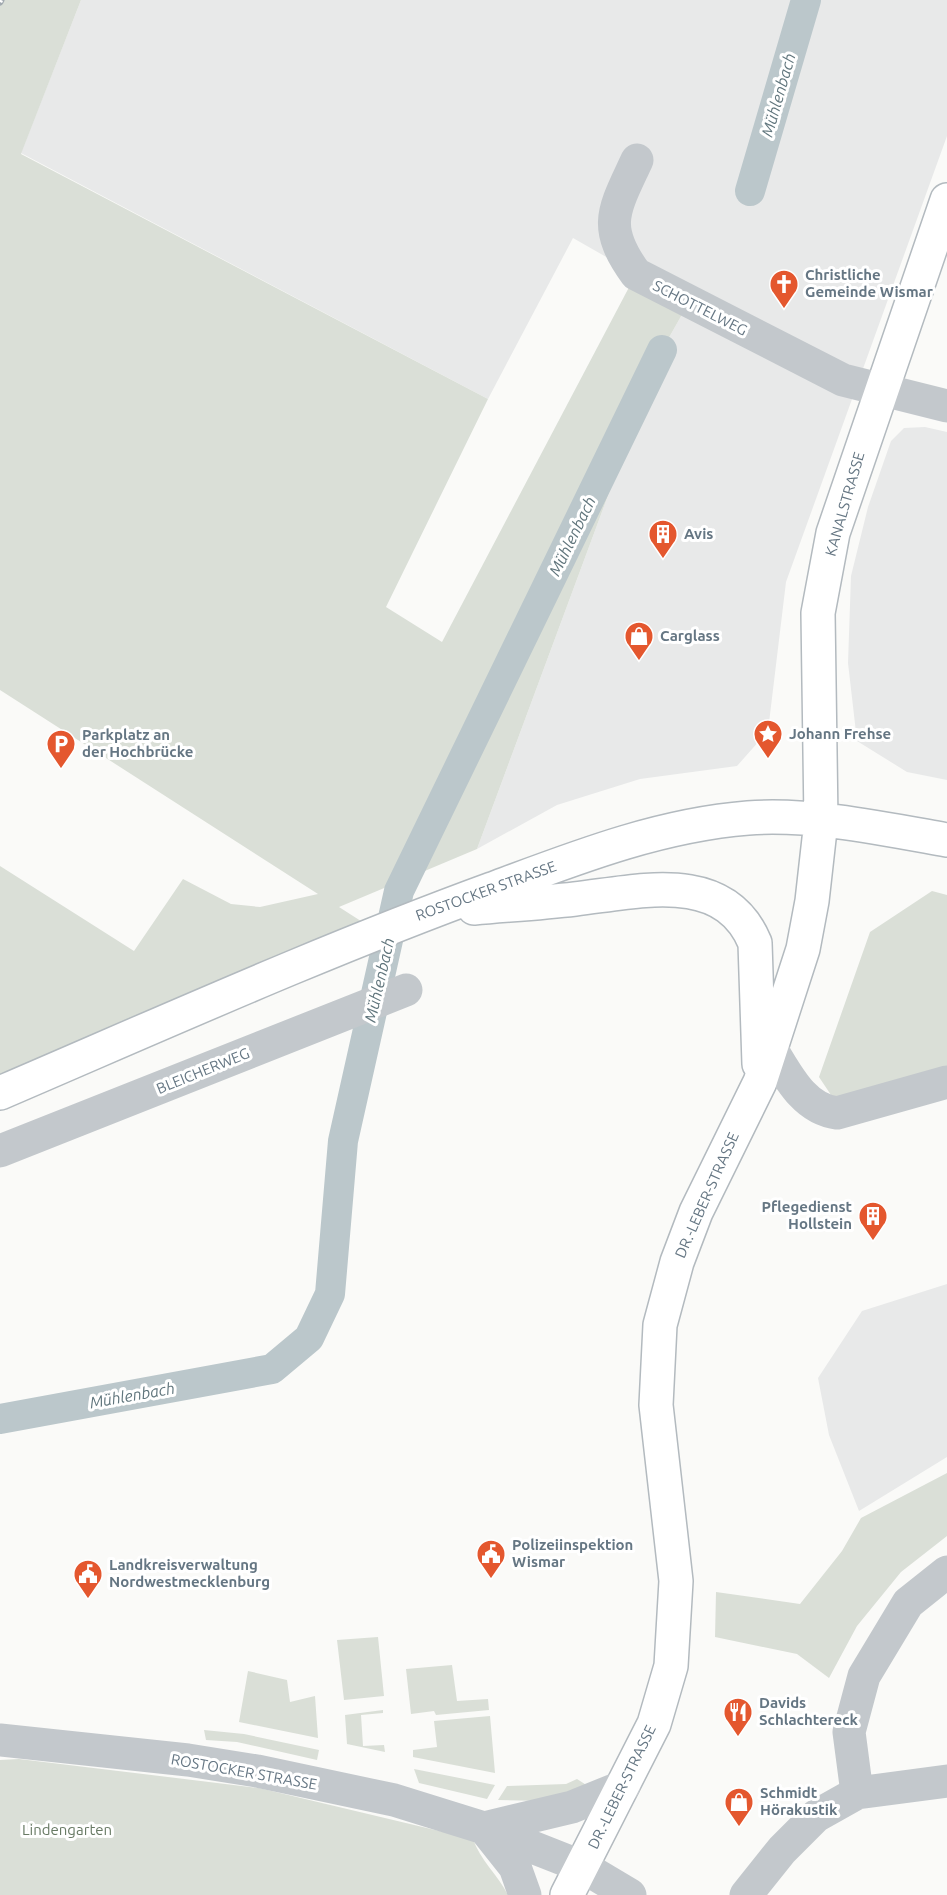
<svg xmlns="http://www.w3.org/2000/svg" width="947" height="1895" font-family="Ubuntu,sans-serif">
  <style>
    .built { fill: #e8e9e9 }
    .green { fill: #dadfd7 }
    .lines { fill: none; stroke-linecap: round; stroke-linejoin: round }
    .canal { stroke: #bbc7cb; stroke-width: 30 }
    .secondary-casing { stroke: #b3babf; stroke-width: 36 }
    .street { stroke: #c3c8cc; stroke-width: 33 }
    .secondary { stroke: #fff; stroke-width: 33 }
    .rail-casing { stroke: #a2aab0; stroke-width: 7 }
    .rail { stroke: #fff; stroke-width: 4.5; stroke-dasharray: 14; stroke-linecap: butt }
    .labels { text-anchor: middle; stroke-width: 6; stroke-linejoin: round; paint-order: stroke }
    .poi-label { font-size: 15px; font-weight: bold; fill: #657683; stroke: #fff; text-anchor: start }
    .street-label { font-size: 15px; fill: #657683; stroke: #fff }
    .park-label { font-size: 15px; fill: #687a64; stroke: #fff }
    .water-label { font-size: 16px; font-style: italic; fill: #60757c; stroke: #fff }
  </style>
  <rect width="100%" height="100%" fill="#fafaf8"/>
  <path class="built" d="M81,0H947V136L786,582L768,731L737,766L640,779L557,805L477,849L662,350L684,311L636,274L573,238L488,399L21,153Z
    M925,427L947,432V780L907,772L857,741L848,663L851,576L868,507L891,441L904,428Z
    M947,1284V1457L859,1511L829,1435L818,1378L862,1311Z"/>
  <path class="green" d="M0,0H81L21,154L488,399L386,607L442,642L636,274L684,311L662,350L477,849L339,907L378,932L0,1093V866L134,951L183,879L231,904L260,907L318,894L0,690Z
    M932,891L947,895V1072L847,1105L831,1095L819,1077L870,932Z
    M947,1473V1536L901,1572L857,1626L829,1678L797,1654L715,1637L716,1592L800,1604L842,1551L861,1518Z
    M378,1637L384,1696L344,1700L337,1640Z
    M452,1665L457,1701L488,1699L489,1710L436,1715L434,1711L411,1714L406,1669Z
    M248,1671L287,1680L290,1702L315,1696L318,1738L239,1722Z
    M383,1710V1713L361,1715L363,1746L384,1745L385,1752L347,1744L345,1715Z
    M490,1716L495,1773L413,1757V1750L437,1747L434,1721Z
    M204,1730L244,1734L319,1750L317,1760L237,1742L206,1740Z
    M19,1759L259,1788L473,1839C480,1860 498,1875 508,1895H0V1760Z
    M414,1769L495,1785L487,1799L419,1783Z
    M577,1779L591,1788L546,1801L498,1800L507,1786L566,1784Z"/>
  <g class="lines">
    <path class="canal" d="M750,191L806,0
      M0,1419L272,1369L309,1338L330,1294L343,1141L399,891L662,350"/>
    <g class="secondary-casing">
      <path id="secondary" d="M474,908C507,905 541,903 575,899C637,892 724,868 755,943L759,1064
        M0,1093C163,1023 325,950 492,889C575,858 659,825 748,818C810,813 886,829 947,840
        M567,1895L654,1724L671,1666L676,1581L656,1405L660,1325L677,1262L696,1212L760,1082L803,949L812,901L821,821L818,613L833,533L947,200"/>
    </g>
    <path class="street" d="M637,160C614,210 601,226 636,274L843,380L947,406
      M772,1050C788,1076 804,1109 837,1113L947,1082
      M0,1151L406,990
      M0,1740L188,1760L257,1771L394,1800L484,1828L583,1867L630,1895
      M857,1793L849,1732L864,1676L908,1603L947,1572
      M525,1895L515,1867L484,1828L572,1807L624,1786
      M746,1895L782,1850L816,1816L857,1793L947,1781"/>
    <use href="#secondary" class="secondary"/>
    <g class="rail-casing">
      <path id="rail" d="M0,2L1,0"/>
    </g>
    <use href="#rail" class="rail"/>
  </g>
  <defs>
    <g id="church-pin" transform="scale(1.5)"><path d="M0 17L-7.5 6A9.5 9.5 0 1 1 7.5 6Z" fill="#e4572e" stroke="#fff"/><path d="M-1.2-6h2.4v3.5h3.3v2.4h-3.3V6h-2.4V-.1h-3.3v-2.4h3.3Z" fill="#fff"/></g>
    <g id="building-pin" transform="scale(1.5)"><path d="M0 17L-7.5 6A9.5 9.5 0 1 1 7.5 6Z" fill="#e4572e" stroke="#fff"/><path d="M-4-6H4V6H1V3H-1V6H-4ZM-2.5-4.3h1.7v1.8h-1.7ZM.8-4.3h1.7v1.8H.8ZM-2.5-1h1.7V.8h-1.7ZM.8-1h1.7V.8H.8Z" fill="#fff"/></g>
    <g id="shop-pin" transform="scale(1.5)"><path d="M0 17L-7.5 6A9.5 9.5 0 1 1 7.5 6Z" fill="#e4572e" stroke="#fff"/><path d="M-5-2.5h2.3a2.7 3.5 0 0 1 5.4 0H5L5.5 6h-11ZM-1.5-2.5h3a1.5 2.3 0 0 0-3 0Z" fill="#fff"/></g>
    <g id="sight-pin" transform="scale(1.5)"><path d="M0 17L-7.5 6A9.5 9.5 0 1 1 7.5 6Z" fill="#e4572e" stroke="#fff"/><path d="M0-6L1.8-2.2L6-1.7L2.9 1.2L3.7 5.4L0 3.3L-3.7 5.4L-2.9 1.2L-6-1.7L-1.8-2.2Z" fill="#fff"/></g>
    <g id="parking-pin" transform="scale(1.5)"><path d="M0 17L-7.5 6A9.5 9.5 0 1 1 7.5 6Z" fill="#e4572e" stroke="#fff"/><path d="M-3.5-5.5H1a3.5 3.5 0 0 1 0 7H-1V5.5H-3.5ZM-1-3.4V-.6H.8a1.4 1.4 0 0 0 0-2.8Z" fill="#fff"/></g>
    <g id="civic-pin" transform="scale(1.5)"><path d="M0 17L-7.5 6A9.5 9.5 0 1 1 7.5 6Z" fill="#e4572e" stroke="#fff"/><path d="M-.6-6.5H3V-4.5H.6V-3L4-1V1h2V6H-6V1h2V-1L-.6-3ZM-1.2 2.5V6h2.4V2.5Z" fill="#fff"/></g>
    <g id="restaurant-pin" transform="scale(1.5)"><path d="M0 17L-7.5 6A9.5 9.5 0 1 1 7.5 6Z" fill="#e4572e" stroke="#fff"/><path d="M-5-6h1v4h1v-4h1v4h1v-4h1v5L-1.5 .5V6h-2V.5L-5-1ZM5-6V6H3V1.5H1.5Q1.5-4 5-6Z" fill="#fff"/></g>
  </defs>
  <g fill-rule="evenodd">
    <use href="#church-pin" x="784" y="284"/>
    <use href="#building-pin" x="663" y="534"/>
    <use href="#shop-pin" x="639" y="636"/>
    <use href="#sight-pin" x="768" y="734"/>
    <use href="#parking-pin" x="61" y="744"/>
    <use href="#building-pin" x="873" y="1216"/>
    <use href="#civic-pin" x="491" y="1554"/>
    <use href="#civic-pin" x="88" y="1574"/>
    <use href="#restaurant-pin" x="738" y="1712"/>
    <use href="#shop-pin" x="739" y="1802"/>
  </g>
  <g class="labels">
    <g class="poi-label">
      <text x="805" y="280">Christliche<tspan x="805" dy="17">Gemeinde Wismar</tspan></text>
      <text x="684" y="539">Avis</text>
      <text x="660" y="641">Carglass</text>
      <text x="789" y="739">Johann Frehse</text>
      <text x="82" y="740">Parkplatz an<tspan x="82" dy="17">der Hochbrücke</tspan></text>
      <text x="852" y="1212" text-anchor="end">Pflegedienst<tspan x="852" dy="17">Hollstein</tspan></text>
      <text x="512" y="1550">Polizeiinspektion<tspan x="512" dy="17">Wismar</tspan></text>
      <text x="109" y="1570">Landkreisverwaltung<tspan x="109" dy="17">Nordwestmecklenburg</tspan></text>
      <text x="759" y="1708">Davids<tspan x="759" dy="17">Schlachtereck</tspan></text>
      <text x="760" y="1798">Schmidt<tspan x="760" dy="17">Hörakustik</tspan></text>
    </g>
    <g class="street-label">
      <text transform="translate(700 308) rotate(27)" y="5">SCHOTTELWEG</text>
      <text transform="translate(845 504) rotate(-74)" y="5">KANALSTRASSE</text>
      <text transform="translate(486 891) rotate(-20)" y="5">ROSTOCKER STRASSE</text>
      <text transform="translate(203 1071) rotate(-22)" y="5">BLEICHERWEG</text>
      <text transform="translate(707 1195) rotate(-66)" y="5">DR.-LEBER-STRASSE</text>
      <text transform="translate(244 1772) rotate(10)" y="5">ROSTOCKER STRASSE</text>
      <text transform="translate(622 1787) rotate(-64)" y="5">DR.-LEBER-STRASSE</text>
    </g>
    <g class="park-label">
      <text x="67" y="1835">Lindengarten</text>
    </g>
    <g class="water-label">
      <text transform="translate(778 95) rotate(-74)" y="6">Mühlenbach</text>
      <text transform="translate(572 536) rotate(-64)" y="6">Mühlenbach</text>
      <text transform="translate(379 980) rotate(-77)" y="6">Mühlenbach</text>
      <text transform="translate(132 1395) rotate(-10)" y="6">Mühlenbach</text>
    </g>
  </g>
</svg>
